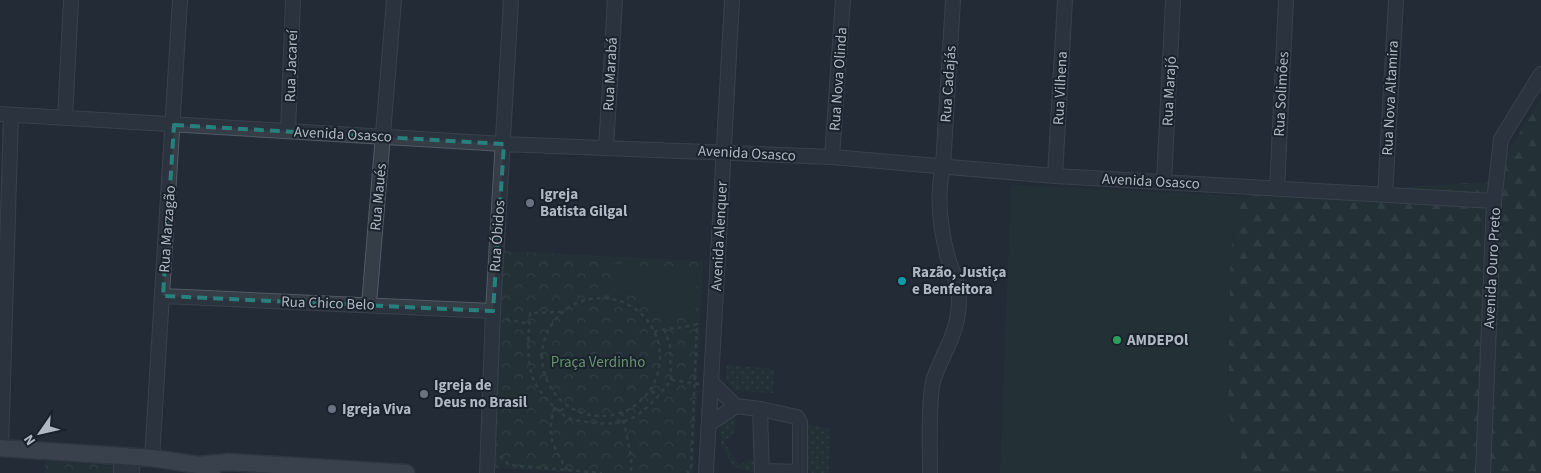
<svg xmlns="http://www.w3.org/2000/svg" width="1541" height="473" font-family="'Source Sans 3',sans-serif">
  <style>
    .grass { fill: url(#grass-dots) }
    .forest { fill: url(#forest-firs) }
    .park { fill: url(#park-crowns) }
    .garden { fill: #243838 }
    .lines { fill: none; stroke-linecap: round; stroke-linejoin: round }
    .minor-casing { stroke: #525b64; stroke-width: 16 }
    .major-casing { stroke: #3e4650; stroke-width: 19 }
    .path { stroke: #415355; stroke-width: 2.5; stroke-dasharray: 4 4; stroke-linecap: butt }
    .minor { stroke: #353d47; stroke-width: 14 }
    .major { stroke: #535c67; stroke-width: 16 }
    .marked { fill: none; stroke: #27807b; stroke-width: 4; stroke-dasharray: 10 6; stroke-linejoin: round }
    .worship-dot { fill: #6b7280; stroke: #1a222b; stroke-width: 2 }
    .culture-dot { fill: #0f9aa8; stroke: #1a222b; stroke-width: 2 }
    .leisure-dot { fill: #2e9e5b; stroke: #1a222b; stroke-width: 2 }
    .labels { text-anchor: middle; stroke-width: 4; stroke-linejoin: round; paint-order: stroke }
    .street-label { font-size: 15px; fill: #afb8c3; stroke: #1a222b }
    .poi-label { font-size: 15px; font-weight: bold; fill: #afb8c3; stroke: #1a222b; text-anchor: start }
    .park-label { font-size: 15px; fill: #689270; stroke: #1a222b }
  </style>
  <defs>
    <pattern id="grass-dots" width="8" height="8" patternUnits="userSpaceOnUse" patternTransform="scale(1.25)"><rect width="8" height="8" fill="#243838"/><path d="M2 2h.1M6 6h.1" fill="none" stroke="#415353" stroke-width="1.8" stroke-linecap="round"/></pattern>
    <pattern id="forest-firs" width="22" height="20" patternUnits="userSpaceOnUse" patternTransform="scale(1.25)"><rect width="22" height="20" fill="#243838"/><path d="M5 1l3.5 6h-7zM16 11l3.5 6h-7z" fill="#415353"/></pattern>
    <pattern id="park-crowns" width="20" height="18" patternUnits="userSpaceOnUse" patternTransform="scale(1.25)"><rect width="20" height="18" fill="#243838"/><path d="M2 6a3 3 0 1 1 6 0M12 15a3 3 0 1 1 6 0" fill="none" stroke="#415353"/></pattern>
  </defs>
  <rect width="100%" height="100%" fill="#222b36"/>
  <path class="grass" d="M727,365L774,369L773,393L735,391L726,379Z
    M727,416L736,417L735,431L724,442L739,465L750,459L757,463L756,473L733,466L721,446V419Z
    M805,424L830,429L829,473H812L808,469Z"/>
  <path class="forest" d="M1541,98V473H1245L1228,411L1230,270L1236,196L1489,182Z"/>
  <path class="park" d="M504,251L703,261L693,473H587L494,468Z
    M46,461L106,465L115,467L119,473H45Z"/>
  <path class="garden" d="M1011,185L1236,196L1230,270L1228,411L1245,473H1000Z
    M611,264L697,269L695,317L667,318L650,301L611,286Z"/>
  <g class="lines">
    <g class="minor-casing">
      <path id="minor" d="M0,114L504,144L832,157L1055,176L1494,201
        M65,118L71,0
        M288,131L293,0
        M606,148L615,0
        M832,157L843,0
        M1055,176L1065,0
        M1164,182L1173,0
        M1277,189L1286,0
        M1385,195L1396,0
        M163,296L493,311
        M369,305L394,0
        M711,382L736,406L760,409L762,473
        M760,409L797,417L800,422V473
        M709,424L736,406
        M1,448L11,115
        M152,458L180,0
        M763,471L800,472
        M121,473V456
        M132,473L133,457
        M487,473L493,311L511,0
        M706,473L732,0
        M930,473C930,450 928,397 934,378C945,348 959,333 959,298C959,284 952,271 948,258C940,228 936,197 943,167L953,0
        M1483,473L1494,201L1501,139L1541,74"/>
    </g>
    <g class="major-casing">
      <path id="major" d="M0,448L152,458L199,465L212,473
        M199,465L229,462L406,473"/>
    </g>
    <path class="path" d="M542 357a59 59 0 1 1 118 0a59 59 0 1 1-118 0Z
      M562,312L530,313C529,331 526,361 533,378C537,390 554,409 565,416C576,423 612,426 625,421C643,415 660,395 671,380L699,384
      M506,319L529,324
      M664,329L670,345L671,380
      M654,332C668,327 683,329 697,324L691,469L687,473
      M651,391L659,395
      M555,407C545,435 553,446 567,470
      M560,411L568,405
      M622,412L631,457V473
      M500,456L509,465L602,473"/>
    <use href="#minor" class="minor"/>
    <use href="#major" class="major"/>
  </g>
  <path d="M0 0H1541V473H0ZM174,125L504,144L493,311L163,296Z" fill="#222b36" fill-opacity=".55" fill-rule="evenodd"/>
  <path class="marked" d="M174,125L504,144L493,311L163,296Z"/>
  <g class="worship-dot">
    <circle cx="530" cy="203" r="5"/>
    <circle cx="424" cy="394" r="5"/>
    <circle cx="332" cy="409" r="5"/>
  </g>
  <circle class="culture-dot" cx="902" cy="281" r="5"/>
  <circle class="leisure-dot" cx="1117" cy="340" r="5"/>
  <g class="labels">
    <g class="street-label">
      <text transform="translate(291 66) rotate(-88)" y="5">Rua Jacareí</text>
      <text transform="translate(610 74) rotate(-87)" y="5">Rua Marabá</text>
      <text transform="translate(838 79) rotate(-86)" y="5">Rua Nova Olinda</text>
      <text transform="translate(948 84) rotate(-86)" y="5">Rua Cadajás</text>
      <text transform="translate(1060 88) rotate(-87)" y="5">Rua Vilhena</text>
      <text transform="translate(1169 91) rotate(-87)" y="5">Rua Marajó</text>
      <text transform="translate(1281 94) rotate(-87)" y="5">Rua Solimões</text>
      <text transform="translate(1390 98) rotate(-87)" y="5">Rua Nova Altamira</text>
      <text transform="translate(343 134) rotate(3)" y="5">Avenida Osasco</text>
      <text transform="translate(747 153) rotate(3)" y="5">Avenida Osasco</text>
      <text transform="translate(1151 181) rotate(3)" y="5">Avenida Osasco</text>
      <text transform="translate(378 197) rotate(-85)" y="5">Rua Maués</text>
      <text transform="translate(167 229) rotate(-86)" y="5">Rua Marzagão</text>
      <text transform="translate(497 236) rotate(-86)" y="5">Rua Óbidos</text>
      <text transform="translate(719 236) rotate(-87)" y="5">Avenida Alenquer</text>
      <text transform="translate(1492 268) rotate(-87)" y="5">Avenida Ouro Preto</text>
      <text transform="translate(328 303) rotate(2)" y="5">Rua Chico Belo</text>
    </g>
    <g class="poi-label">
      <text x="540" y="199">Igreja<tspan x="540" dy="17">Batista Gilgal</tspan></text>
      <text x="912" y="277">Razão, Justiça<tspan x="912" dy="17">e Benfeitora</tspan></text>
      <text x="1127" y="345">AMDEPOl</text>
      <text x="434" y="390">Igreja de<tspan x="434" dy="17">Deus no Brasil</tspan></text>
      <text x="342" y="414">Igreja Viva</text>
    </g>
    <g class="park-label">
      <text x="598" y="367">Praça Verdinho</text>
    </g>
  </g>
  <g transform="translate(40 433) rotate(236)" stroke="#1a222b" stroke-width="4" paint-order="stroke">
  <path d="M0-4L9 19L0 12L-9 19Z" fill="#afb8c3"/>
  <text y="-8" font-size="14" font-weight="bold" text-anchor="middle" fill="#afb8c3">N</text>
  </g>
</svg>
